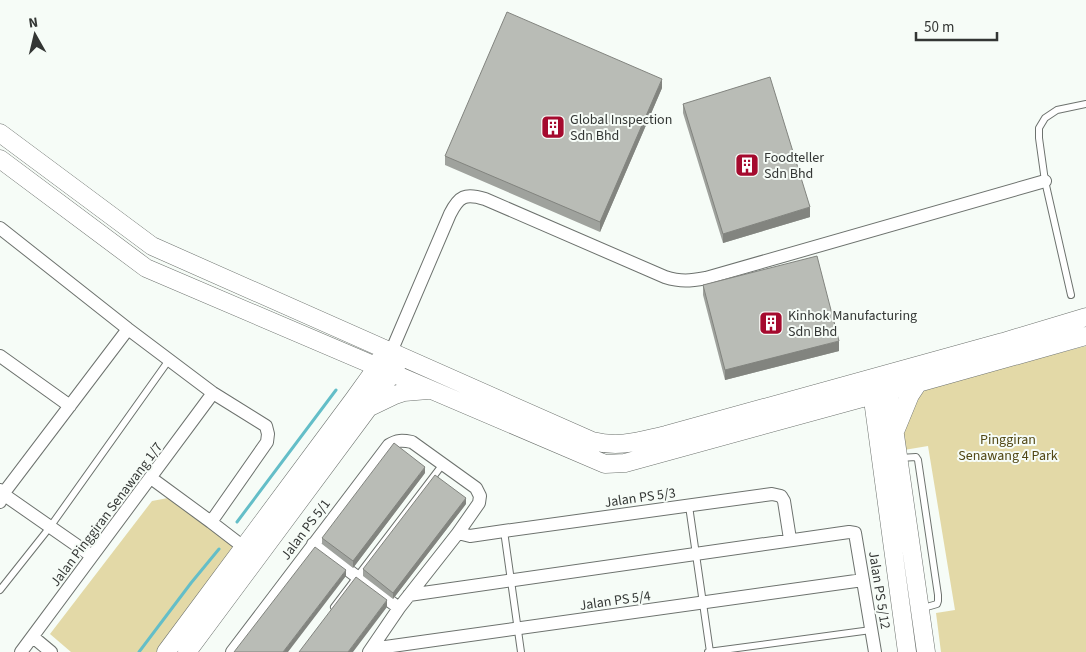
<svg xmlns="http://www.w3.org/2000/svg" width="1086" height="652" font-family="'Source Sans 3',sans-serif">
  <style>
    .green { fill: #e3d9a7 }
    .lines { fill: none; stroke-linecap: round; stroke-linejoin: round }
    .stream { stroke: #64bec8; stroke-width: 3 }
    .lane-casing { stroke: #6d726e; stroke-width: 8 }
    .street-casing { stroke: #6d726e; stroke-width: 14 }
    .secondary-casing { stroke: #6d726e; stroke-width: 19 }
    .lane { stroke: #fff; stroke-width: 6 }
    .street { stroke: #fff; stroke-width: 12 }
    .secondary { stroke: #fff; stroke-width: 18 }
    .wall { fill: #9fa29d }
    .shaded-wall { fill: #82847f }
    .building { fill: #b9bcb6; stroke: #82847f }
    .labels { text-anchor: middle; stroke-width: 4; stroke-linejoin: round; paint-order: stroke }
    .poi-label { font-size: 14px; fill: #333634; stroke: #f6fcf7; text-anchor: start }
    .park-label { font-size: 14px; fill: #514714; stroke: #f6fcf7 }
    .street-label { font-size: 14px; fill: #333634; stroke: #f6fcf7 }
  </style>
  <rect width="100%" height="100%" fill="#f6fcf7"/>
  <path class="green" d="M1086,346V652H941L936,613L955,610L928,446L904,450L903,429L923,388Z
    M168,498L237,548L158,652H71L50,634L152,501Z"/>
  <g class="lines">
    <path class="stream" d="M237,522L336,390
      M139,652L191,583L219,549"/>
    <g class="lane-casing">
      <path id="lane" d="M1071,295L1045,181L1039,138V128L1045,118L1057,110L1086,104
        M900,458L916,457L918,460L938,595V601L937,604L920,609
        M689,506L710,652
        M504,531L521,652
        M0,590L50,527L169,360
        M334,607L443,464
        M708,652L871,630"/>
    </g>
    <g class="street-casing">
      <path id="street" d="M0,228L128,329L213,393L266,426L268,434L267,442L211,522L151,478
        M391,352L450,214C459,196 465,193 485,199L665,277C681,282 690,281 706,278L1045,181
        M0,356L70,406
        M0,490L3,494L92,556
        M0,502L3,494L128,329
        M211,522L250,552
        M458,533L470,536L504,531L772,494L781,496L784,501L790,539
        M313,544L399,608
        M409,595L849,532L855,533L875,652
        M33,637L51,652
        M371,649L863,580
        M21,652L213,393
        M232,652L389,445C397,440 402,440 412,442L476,488L480,496L479,503L458,533L399,608L369,652"/>
    </g>
    <g class="secondary-casing">
      <path id="secondary" d="M0,133L152,246L592,441C620,448 639,441 666,435L1003,342L1086,317
        M0,159L146,268L605,464L625,463L873,395L889,391L1086,336
        M887,379L926,652
        M871,385L907,652
        M370,407L395,395L404,392L428,390
        M896,429L910,395L918,383
        M166,652L354,399L377,367L381,358
        M187,652L369,407L392,373L397,364"/>
    </g>
    <use href="#lane" class="lane"/>
    <use href="#street" class="street"/>
    <use href="#secondary" class="secondary"/>
  </g>
  <path class="wall" d="M662,88L600,232L445,165V156Z
    M683,104L810,217L723,243L683,113Z
    M703,285L839,351L725,380L703,295Z
    M425,473L353,568L322,544V538Z
    M466,504L393,599L363,576V569Z"/>
  <path class="shaded-wall" d="M662,79V88L600,232V222Z
    M810,207V217L723,243V234Z
    M839,341V351L725,380V370Z
    M425,467V473L353,568V561Z
    M466,498V504L393,599V593Z
    M346,570V576L288,652H283Z
    M387,600V607L353,652H348Z"/>
  <path class="building" d="M507,12L662,79L600,222L445,156Z
    M770,77L810,207L723,234L683,104Z
    M817,256L839,341L725,370L703,285Z
    M394,443L425,467L353,561L322,538Z
    M435,475L466,498L393,593L363,569Z
    M315,547L346,570L283,652H234Z
    M356,577L387,600L348,652H299Z"/>
  <defs>
    <g id="building-square" transform="scale(1.25)"><rect x="-9" y="-9" width="18" height="18" rx="4" fill="#a50a2e" stroke="#f6fcf7"/><path d="M-4-6H4V6H1V3H-1V6H-4ZM-2.5-4.3h1.7v1.8h-1.7ZM.8-4.3h1.7v1.8H.8ZM-2.5-1h1.7V.8h-1.7ZM.8-1h1.7V.8H.8Z" fill="#fff"/></g>
  </defs>
  <g fill-rule="evenodd">
    <use href="#building-square" x="553" y="127"/>
    <use href="#building-square" x="747" y="165"/>
    <use href="#building-square" x="771" y="323"/>
  </g>
  <g class="labels">
    <g class="poi-label">
      <text x="570" y="124">Global Inspection<tspan x="570" dy="16">Sdn Bhd</tspan></text>
      <text x="764" y="162">Foodteller<tspan x="764" dy="16">Sdn Bhd</tspan></text>
      <text x="788" y="320">Kinhok Manufacturing<tspan x="788" dy="16">Sdn Bhd</tspan></text>
    </g>
    <g class="park-label">
      <text x="1008" y="444">Pinggiran<tspan x="1008" dy="16">Senawang 4 Park</tspan></text>
    </g>
    <g class="street-label">
      <text transform="translate(640 497) rotate(-8)" y="5">Jalan PS 5/3</text>
      <text transform="translate(106 514) rotate(-53)" y="5">Jalan Pinggiran Senawang 1/7</text>
      <text transform="translate(305 529) rotate(-53)" y="5">Jalan PS 5/1</text>
      <text transform="translate(880 590) rotate(81)" y="5">Jalan PS 5/12</text>
      <text transform="translate(615 600) rotate(-8)" y="5">Jalan PS 5/4</text>
    </g>
  </g>
  <g transform="translate(35 35) rotate(352)" stroke="#f6fcf7" stroke-width="4" paint-order="stroke">
  <path d="M0-4L9 19L0 12L-9 19Z" fill="#333634"/>
  <text y="-8" font-size="14" font-weight="bold" text-anchor="middle" fill="#333634">N</text>
  </g>
  <path d="M916 32v8h81v-8" fill="none" stroke="#333634" stroke-width="2.5"/>
  <text x="924" y="32" font-size="15" fill="#333634" stroke="#f6fcf7" stroke-width="4" paint-order="stroke">50 m</text>
</svg>
